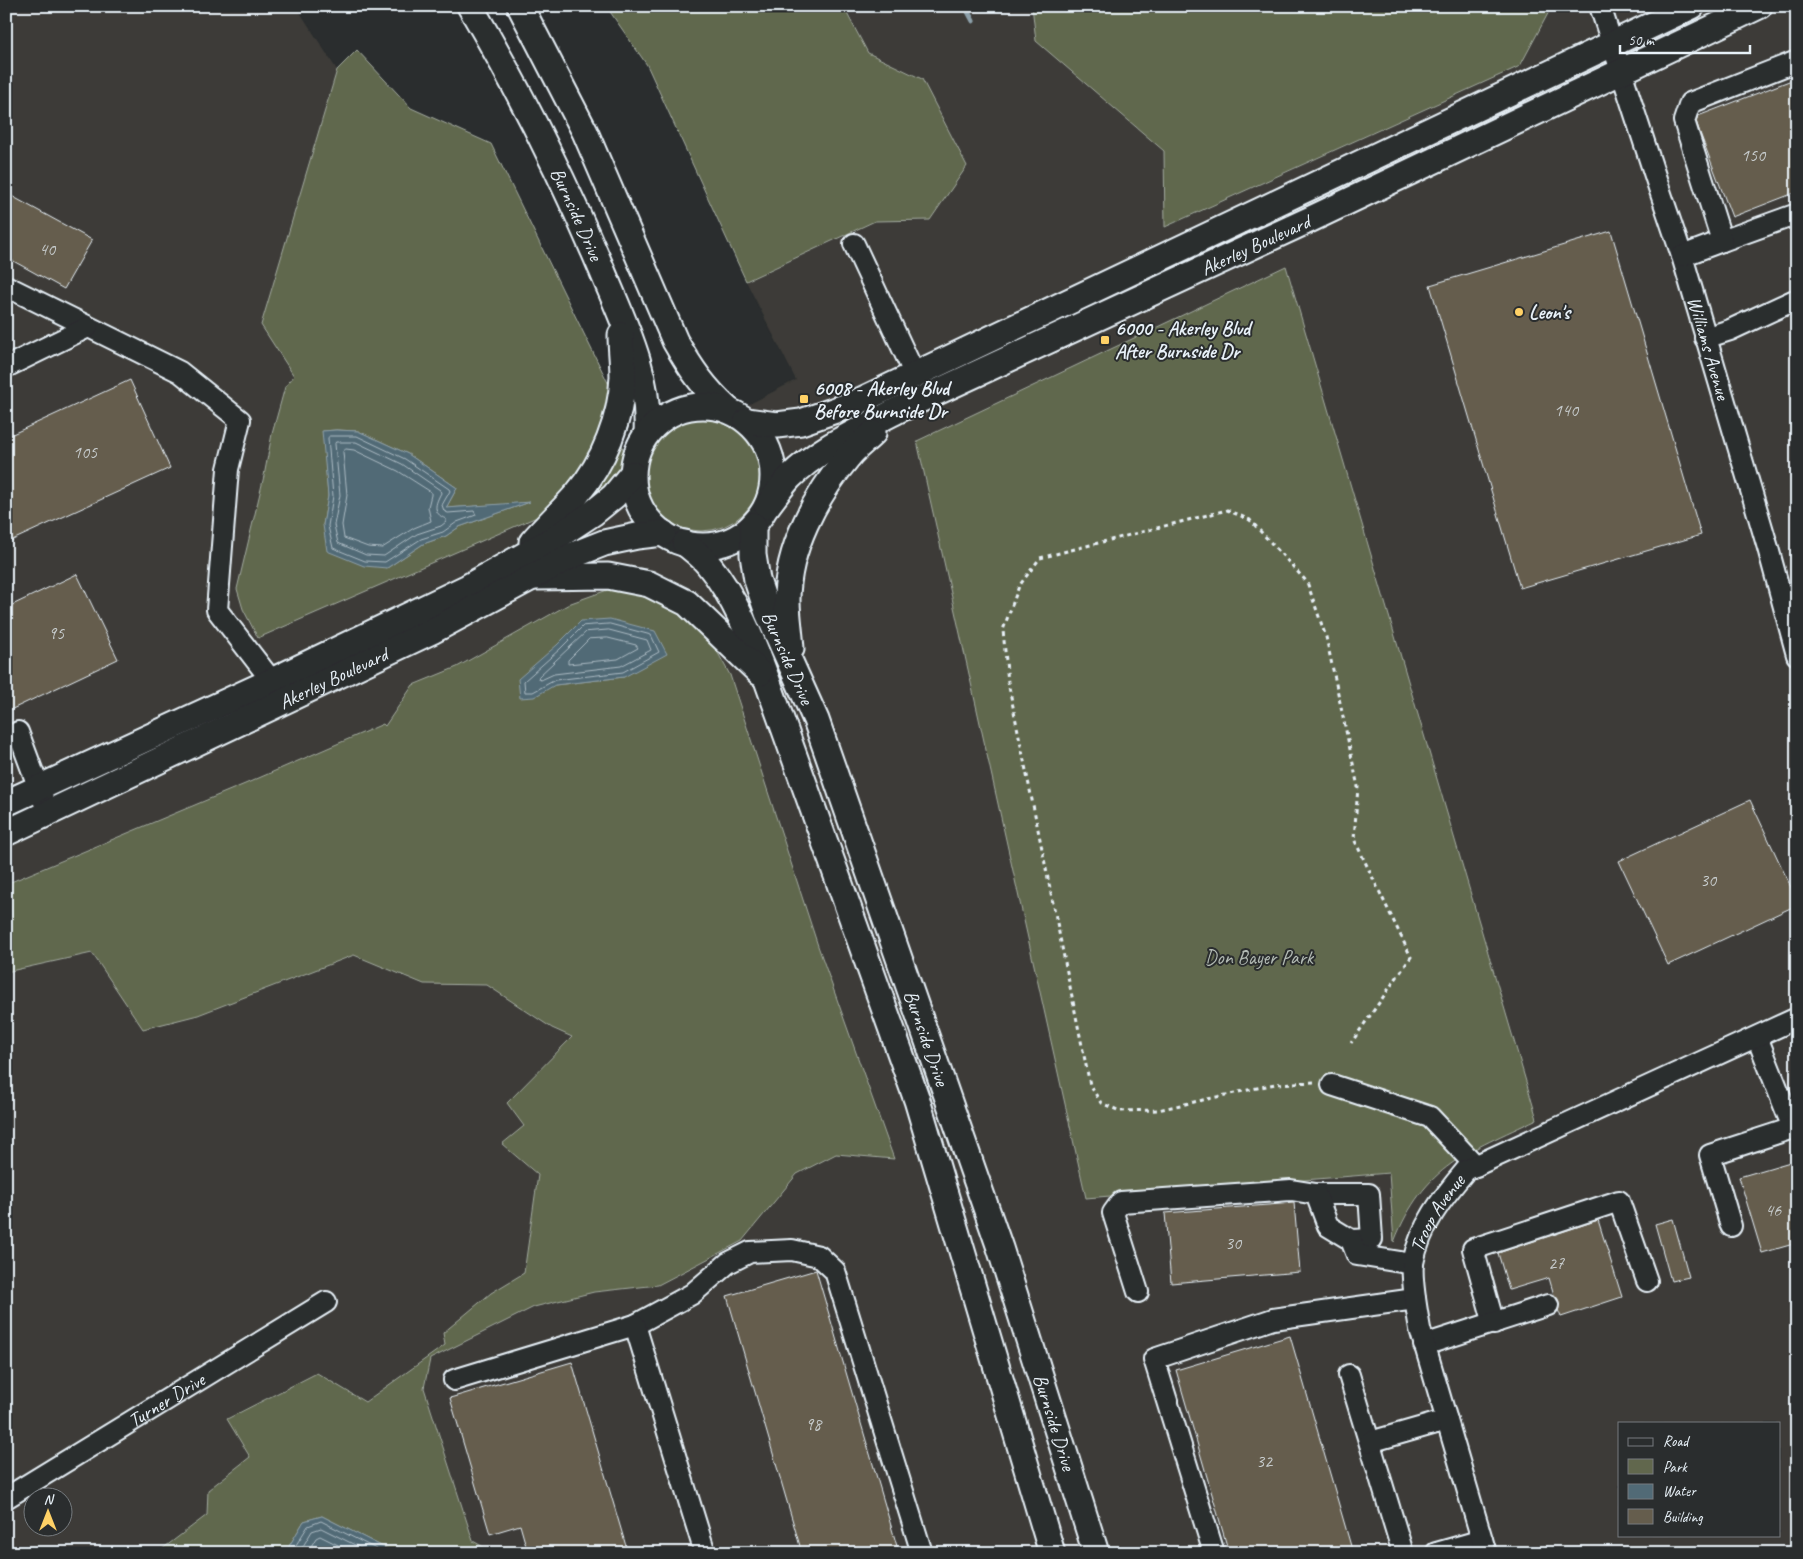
<svg xmlns="http://www.w3.org/2000/svg" width="1803" height="1559" font-family="Caveat,sans-serif">
  <style>
    .built { fill: #3c3b37; fill-rule: evenodd }
    .green { fill: #61674d; stroke: #a4aca2; fill-rule: evenodd }
    .water { fill: #516a76; stroke: #8da0aa }
    .lines { fill: none; stroke-linecap: round; stroke-linejoin: round }
    .shore { stroke: #acbbc4; stroke-width: 1 }
    .stream { stroke: #8da0aa; stroke-width: 5 }
    .building { fill: #655d4d; stroke: #e8f1f8 }
    .minor-casing { stroke: #e8f1f8; stroke-width: 24 }
    .major-casing { stroke: #e8f1f8; stroke-width: 29 }
    .path { stroke: #e8f1f8; stroke-width: 3; stroke-dasharray: 4 4; stroke-linecap: butt }
    .minor { stroke: #2a2d2e; stroke-width: 20 }
    .major { stroke: #2a2d2e; stroke-width: 25 }
    .poi-dot { fill: #ffd166; stroke: #2a2d2e; stroke-width: 2 }
    .labels { text-anchor: middle; stroke-width: 4; stroke-linejoin: round; paint-order: stroke }
    .number-label { font-size: 18px; fill: #c7cccd }
    .street-label { font-size: 20px; fill: #e8f1f8; stroke: #2a2d2e }
    .poi-label { font-size: 20px; font-weight: bold; fill: #e8f1f8; stroke: #2a2d2e; text-anchor: start }
    .park-label { font-size: 20px; fill: #b2bab4; stroke: #2a2d2e }
  </style>
  <rect width="100%" height="100%" fill="#2a2d2e"/>
  <filter id="ink" filterUnits="userSpaceOnUse"><feTurbulence type="fractalNoise" baseFrequency=".02" numOctaves="2"/><feDisplacementMap in="SourceGraphic" scale="10" xChannelSelector="R" yChannelSelector="G"/><feConvolveMatrix kernelMatrix="1 2 1 2 8 2 1 2 1" color-interpolation-filters="sRGB"/></filter>
  <g filter="url(#ink)">
    <path class="built" d="M6,6H296L337,70L262,325L295,376L285,387L272,434L264,476L237,589L629,478L693,433L796,380L746,281L875,221L930,220L922,79L868,53L843,6H1032L1036,41L1164,151L1166,227L1520,66L1552,6H1797V1553H494L473,1542L424,1388L430,1359L534,1307L594,1292L658,1285L742,1241L797,1174L836,1154L894,1159L818,946L730,675L689,600L571,603L457,667L413,685L385,726L383,724L245,784L6,884ZM1469,1152L1441,1170L1427,1184L1413,1202L1402,1222L1395,1240L1389,1173L1086,1197ZM1619,1423H1779V1535H1619Z
      M92,953L198,1015L354,955L424,984L487,985L552,1028L572,1037L507,1103L525,1126L502,1144L538,1175L524,1273L491,1293L444,1333L445,1345L365,1402L317,1373L228,1418L250,1457L208,1490L207,1515L156,1553H6V972ZM32,1496H62V1526H32Z"/>
    <path class="green" d="M606,6H843L868,53L922,79L967,166L930,220L875,221L746,281L647,65Z
      M1032,6H1552L1520,66L1165,227L1164,151L1036,41Z
      M357,50L411,108L491,144L610,387L629,477L258,638L243,609L237,589L264,476L272,434L285,387L294,376L261,325L337,70ZM336,430L358,431L408,454L457,488L446,508L527,503L459,527L446,536L423,544L387,568L323,525L328,496L323,431Z
      M1286,266L1537,1119C1468,1152 1424,1165 1394,1242L1389,1173L1086,1198L917,441Z
      M640 470a61 61 0 1 1 122 0a61 61 0 1 1-122 0Z
      M641,578L689,600L730,675L818,946L894,1159L836,1154L797,1174L742,1241L658,1285L594,1292L534,1307L430,1359L424,1388L473,1541L494,1553H395L322,1516L304,1521L285,1553H157L207,1515L208,1490L250,1457L227,1419L317,1373L365,1402L445,1345L443,1333L491,1293L524,1273L538,1175L502,1144L524,1126L507,1103L572,1037L552,1028L487,985L424,984L354,955L198,1015L143,1029L92,953L6,972V884L245,784L383,724L385,726L413,685L457,667L571,603ZM581,621L624,677L555,685L557,645Z"/>
    <path class="water" d="M336,430L358,431L408,454L457,488L446,508L530,502L459,527L446,536L423,544L387,568L364,566L327,551L323,525L328,496L322,431Z
      M610,619L655,631L667,654L624,677L555,685L534,697L520,698L518,679L557,645L581,621Z
      M322,1516L395,1553H285L304,1521Z"/>
    <g class="lines">
      <path class="shore" d="M330,436H357L405,459L449,489L450,491L442,505L444,511L448,513L474,511L476,515L457,522L443,532L421,539L385,562L365,561L333,548L328,526L333,496L328,438Z
        M336,442H356L402,464L440,490L441,493C435,504 432,513 446,519V522L441,526L417,534L384,556L366,555L338,543L334,525L340,495L335,444Z
        M346,449L354,450L398,471L431,492V495L428,507L431,521L414,528L382,548L368,547L344,538L342,525L347,495L343,452Z
        M610,624L651,635L659,652L623,672L555,680L533,692H525L524,681L560,649L583,626Z
        M609,630L647,640L651,650L621,666L554,674L541,680L538,679L539,676L586,632Z
        M608,638L636,645L638,648L618,659L568,664V660L589,639Z
        M291,1553L308,1526L321,1521L384,1553
        M299,1553L312,1531L321,1528L371,1553
        M307,1553L316,1538L320,1536L354,1553"/>
      <path class="stream" d="M965,6L973,21"/>
    </g>
    <path class="building" d="M1797,78V192L1732,217L1700,133L1696,121L1698,116Z
      M6,193L92,240L64,289L6,257Z
      M1611,231L1701,535L1520,588L1430,285Z
      M130,380L170,468L6,543V437Z
      M77,574L118,659L6,712V608Z
      M1750,800L1797,900V905L1668,965L1619,861Z
      M1797,1160V1243L1762,1253L1739,1177Z
      M1294,1203L1300,1272L1171,1283L1165,1213Z
      M1673,1219L1689,1277L1671,1281L1655,1224Z
      M1598,1220L1622,1297L1561,1317L1558,1310L1559,1302L1554,1295L1549,1278L1509,1290L1498,1253Z
      M816,1270L899,1553H802L727,1296Z
      M1290,1336L1353,1553H1229L1176,1370Z
      M572,1362L628,1553H528L520,1525L490,1534L450,1398Z"/>
    <g class="lines">
      <g class="minor-casing">
        <g id="minor">
          <path id="s1" d="M1600,6L1657,182L1682,256L1768,548L1797,655"/>
          <path d="M1722,241L1797,214"/>
          <path d="M854,244L915,375"/>
          <path d="M1682,256L1722,241L1684,121L1690,103L1797,61"/>
          <path d="M6,286L180,372L240,420L228,469L217,610L272,681"/>
          <path d="M1705,338L1730,330L1797,299"/>
          <path d="M6,367L88,327"/>
          <path d="M18,732L44,802"/>
          <path d="M1757,1037L1793,1128L1797,1126"/>
          <path d="M1332,1085L1430,1117L1476,1166"/>
          <path d="M1316,1194H1369L1372,1239L1351,1240"/>
          <path d="M1731,1226L1710,1155L1793,1128"/>
          <path d="M1138,1292L1113,1213L1121,1202L1291,1190L1316,1194L1328,1226L1351,1240L1357,1255L1413,1264"/>
          <path d="M1494,1324L1473,1249L1619,1201L1647,1281"/>
          <path d="M635,1325L692,1294L728,1263L750,1252L792,1250L819,1256L835,1271L922,1553"/>
          <path d="M1424,1345L1548,1305"/>
          <path d="M1349,1375L1403,1553"/>
          <path d="M454,1380L635,1325L705,1553"/>
          <path d="M1370,1442L1447,1420"/>
          <path id="s2" d="M6,1498L326,1302"/>
          <path d="M1214,1553L1154,1359L1273,1319L1415,1299"/>
          <path d="M1436,1553L1482,1540"/>
          <path id="s3" d="M1486,1553L1420,1329C1417,1312 1411,1280 1413,1263C1420,1226 1443,1197 1466,1170L1797,1018"/>
        </g>
      </g>
      <g class="major-casing">
        <g id="major">
          <path id="s4" d="M470,6C520,91 564,180 602,270C624,323 650,374 647,433"/>
          <path d="M520,6L585,132L675,341C691,369 704,388 728,410"/>
          <circle cx="703" cy="476" r="70"/>
          <path d="M747,421L777,425L801,422L853,404L1692,6"/>
          <path id="s5" d="M767,506C774,497 781,487 789,478C819,448 860,430 898,410L1311,219L1759,6"/>
          <path id="s6" d="M753,525V555L757,580L768,613L816,720L1000,1248L1096,1553"/>
          <path d="M532,542C547,525 563,510 577,494C604,462 621,419 623,377C623,363 621,349 621,335"/>
          <path d="M685,543C693,550 702,556 708,564C734,595 753,642 767,680L917,1100L1052,1553"/>
          <path d="M535,577L608,576L649,584L687,603L760,673"/>
          <path d="M791,649C790,633 787,616 787,600C787,549 816,495 848,457C855,448 865,441 873,433"/>
          <path d="M6,803L280,677L468,587L555,538L593,513L614,496L632,474"/>
          <path id="s7" d="M6,833L432,631L571,556L604,543L637,536L663,533"/>
        </g>
      </g>
      <path class="path" d="M1314,1082L1275,1084L1158,1110L1120,1111L1101,1103L1090,1085L1008,682L1003,630L1019,586L1040,558L1227,510L1250,520L1307,582L1326,637L1358,787L1354,839L1411,957L1351,1043"/>
      <use href="#minor" class="minor"/>
      <use href="#major" class="major"/>
    </g>
  </g>
  <g class="poi-dot">
    <circle cx="1519" cy="312" r="5"/>
    <rect x="1100" y="335" width="10" height="10" rx="2.5"/>
    <rect x="799" y="394" width="10" height="10" rx="2.5"/>
  </g>
  <g class="labels">
    <g class="number-label">
      <text x="1753" y="161">150</text>
      <text x="47" y="255">40</text>
      <text x="1566" y="416">140</text>
      <text x="85" y="458">105</text>
      <text x="56" y="639">95</text>
      <text x="1708" y="886">30</text>
      <text x="1773" y="1216">46</text>
      <text x="1233" y="1249">30</text>
      <text x="1556" y="1269">27</text>
      <text x="813" y="1430">98</text>
      <text x="1264" y="1467">32</text>
    </g>
    <g class="street-label">
      <text dy="7" stroke="none"><textPath href="#s4" startOffset="234">Burnside Drive</textPath></text>
      <text dy="7" stroke="none"><textPath href="#s5" startOffset="558">Akerley Boulevard</textPath></text>
      <text dy="7" stroke="none"><textPath href="#s1" startOffset="359">Williams Avenue</textPath></text>
      <text dy="7" stroke="none"><textPath href="#s6" startOffset="139">Burnside Drive</textPath></text>
      <text dy="7" stroke="none"><textPath href="#s7" startOffset="362">Akerley Boulevard</textPath></text>
      <text dy="7" stroke="none"><textPath href="#s6" startOffset="544">Burnside Drive</textPath></text>
      <text dy="7" stroke="none"><textPath href="#s3" startOffset="356">Troop Avenue</textPath></text>
      <text dy="7" stroke="none"><textPath href="#s2" startOffset="188">Turner Drive</textPath></text>
      <text dy="7" stroke="none"><textPath href="#s6" startOffset="949">Burnside Drive</textPath></text>
    </g>
    <g class="poi-label">
      <text x="1529" y="319">Leon's</text>
      <text x="1115" y="335">6000 - Akerley Blvd<tspan x="1115" dy="23">After Burnside Dr</tspan></text>
      <text x="814" y="395">6008 - Akerley Blvd<tspan x="814" dy="23">Before Burnside Dr</tspan></text>
    </g>
    <g class="park-label">
      <text x="1259" y="964">Don Bayer Park</text>
    </g>
  </g>
  <rect width="1803" height="1559" fill="none" stroke="#2a2d2e" stroke-width="25"/>
  <rect x="12" y="12" width="1778" height="1534" fill="none" stroke="#e8f1f8" stroke-width="2" filter="url(#ink)"/>
  <rect x="1618" y="1422" width="162" height="115" fill="#2a2d2e" stroke="#767b7f"/>
  <rect x="1628" y="1438" width="25" height="8" fill="#2a2d2e" stroke="#767b7f"/>
  <text x="1663" y="1446" font-size="15" fill="#e8f1f8">Road</text>
  <rect x="1628" y="1459" width="25" height="15" fill="#61674d" stroke="#767b7f"/>
  <text x="1663" y="1472" font-size="15" fill="#e8f1f8">Park</text>
  <rect x="1628" y="1484" width="25" height="15" fill="#516a76" stroke="#767b7f"/>
  <text x="1663" y="1496" font-size="15" fill="#e8f1f8">Water</text>
  <rect x="1628" y="1509" width="25" height="15" fill="#655d4d" stroke="#767b7f"/>
  <text x="1663" y="1522" font-size="15" fill="#e8f1f8">Building</text>
  <g transform="translate(48 1512)"><circle r="24" fill="#2a2d2e" stroke="#767b7f"/>
  <path d="M0-4L9 19L0 12L-9 19Z" fill="#ffd166"/>
  <text y="-8" font-size="14" font-weight="bold" text-anchor="middle" fill="#e8f1f8">N</text>
  </g>
  <path d="M1620 45v8h130v-8" fill="none" stroke="#e8f1f8" stroke-width="2.5"/>
  <text x="1628" y="45" font-size="15" fill="#e8f1f8" stroke="#2a2d2e" stroke-width="4" paint-order="stroke">50 m</text>
</svg>
